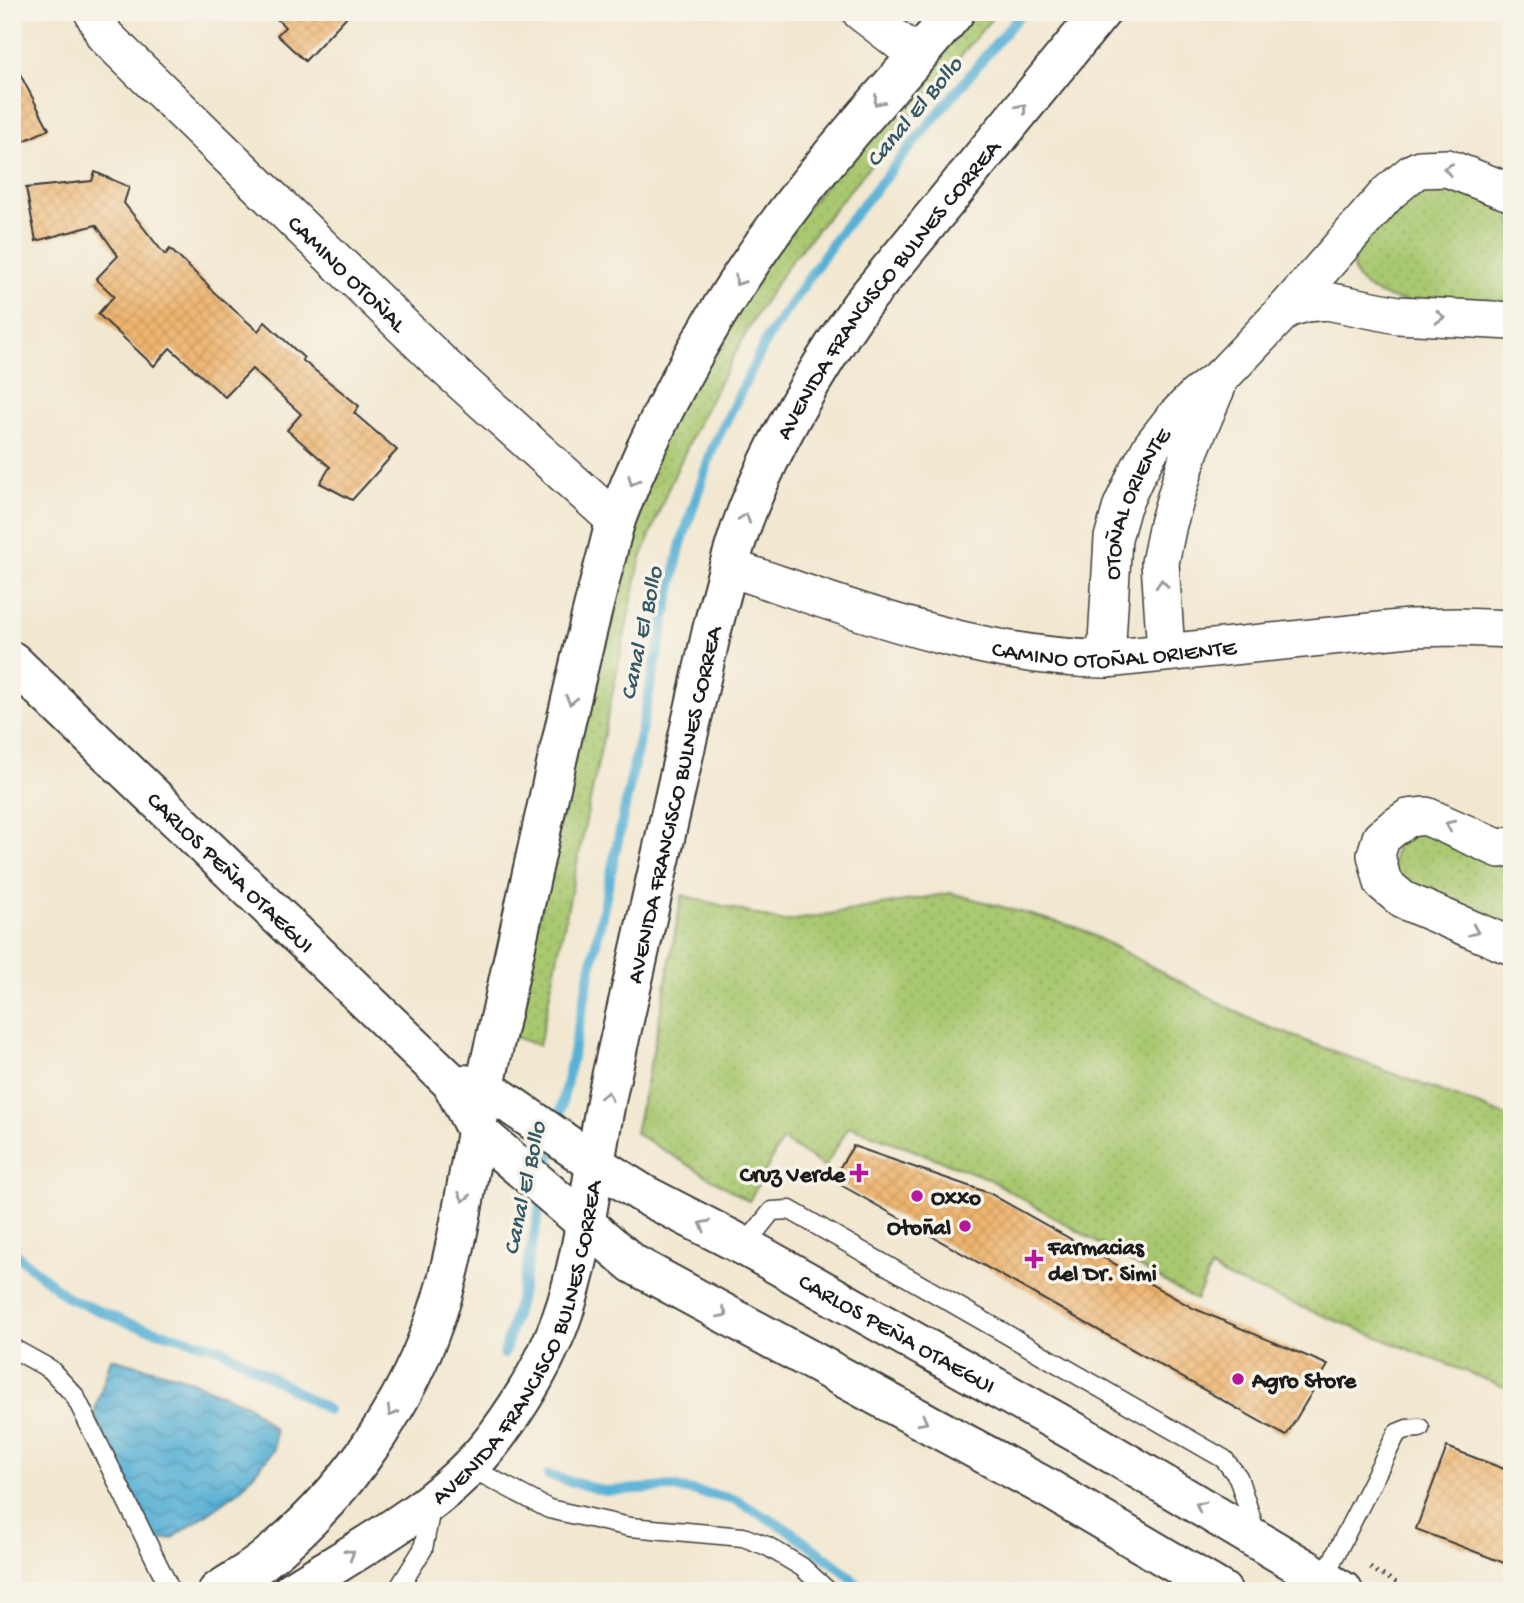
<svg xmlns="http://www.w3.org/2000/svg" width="1524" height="1603" font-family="'Gochi Hand',sans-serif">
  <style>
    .grass { fill: url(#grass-dots); stroke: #627246; stroke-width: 2 }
    .water { fill: url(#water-waves); stroke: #3a6679; stroke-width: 2 }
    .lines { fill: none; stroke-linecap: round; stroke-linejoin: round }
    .stream { stroke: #59b1d6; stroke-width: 10 }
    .building { fill: url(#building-cross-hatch) }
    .service-casing { stroke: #3c3b37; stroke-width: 21 }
    .minor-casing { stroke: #3c3b37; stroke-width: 40 }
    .tertiary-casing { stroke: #3c3b37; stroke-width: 42 }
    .path { stroke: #3c3b37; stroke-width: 4.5; stroke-dasharray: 2 5; stroke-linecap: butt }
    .service { stroke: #fff; stroke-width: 18 }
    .minor { stroke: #fff; stroke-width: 37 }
    .tertiary { stroke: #fff; stroke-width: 38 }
    .oneway { stroke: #999 }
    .poi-dot { fill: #b5179e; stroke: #f7f3e8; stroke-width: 2.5 }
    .labels { text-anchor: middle; stroke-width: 7; stroke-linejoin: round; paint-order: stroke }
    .street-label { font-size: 23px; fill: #1c1c1c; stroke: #f7f3e8 }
    .poi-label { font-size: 23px; font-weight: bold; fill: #1c1c1c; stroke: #f7f3e8; text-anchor: start }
    .water-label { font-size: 24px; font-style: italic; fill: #345866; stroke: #f7f3e8 }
  </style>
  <defs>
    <pattern id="grass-dots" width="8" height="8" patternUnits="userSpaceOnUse" patternTransform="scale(1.75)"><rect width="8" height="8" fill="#a9c870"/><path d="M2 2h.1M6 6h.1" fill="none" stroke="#91ab60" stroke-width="1.8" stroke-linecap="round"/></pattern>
    <pattern id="water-waves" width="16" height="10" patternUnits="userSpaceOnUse" patternTransform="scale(1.75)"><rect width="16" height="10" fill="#59b1d6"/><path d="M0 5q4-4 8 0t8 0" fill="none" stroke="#498fad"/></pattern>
    <pattern id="building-cross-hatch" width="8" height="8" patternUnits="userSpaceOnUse" patternTransform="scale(1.75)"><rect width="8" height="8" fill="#eeb570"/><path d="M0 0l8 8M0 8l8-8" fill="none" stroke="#cc9b60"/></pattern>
  </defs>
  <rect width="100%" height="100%" fill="#f7f3e8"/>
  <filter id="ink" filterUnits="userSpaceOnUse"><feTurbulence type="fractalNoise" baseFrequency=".0143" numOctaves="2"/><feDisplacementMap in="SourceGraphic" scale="14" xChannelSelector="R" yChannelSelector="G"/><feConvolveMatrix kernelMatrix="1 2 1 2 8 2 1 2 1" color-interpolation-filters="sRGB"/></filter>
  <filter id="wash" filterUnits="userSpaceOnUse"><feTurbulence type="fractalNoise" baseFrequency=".00686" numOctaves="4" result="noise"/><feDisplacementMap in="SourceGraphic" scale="28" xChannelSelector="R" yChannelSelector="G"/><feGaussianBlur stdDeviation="1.57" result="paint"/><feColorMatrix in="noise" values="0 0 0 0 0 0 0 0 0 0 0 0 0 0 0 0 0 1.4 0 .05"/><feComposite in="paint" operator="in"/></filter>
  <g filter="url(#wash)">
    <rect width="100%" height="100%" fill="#f2e8d1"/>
    <path class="grass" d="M963,12H997L788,265L756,315L700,419L668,489L640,561L539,1046L513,1036L627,509L730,304Z
      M1444,185L1512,208V308C1476,306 1345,314 1353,258C1381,222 1396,190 1444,185Z
      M1423,829L1512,856V935L1390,881L1397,835Z
      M951,893L1079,928L1258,1023L1512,1118V1390L1230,1279L1211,1268L1196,1300L987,1178L849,1126L825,1167L782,1140L749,1201L635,1133L655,1042L682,895L784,922Z"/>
    <path class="water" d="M111,1358L182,1377L248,1405L275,1430L274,1450L239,1491L173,1538L152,1541L94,1414Z"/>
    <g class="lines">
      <path class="stream" d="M557,1128L680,547L713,447L768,337L841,231L1022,12
        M546,1176L553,1143
        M12,1251L68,1298L131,1324L220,1348L328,1410
        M504,1354L523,1286L542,1198
        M548,1475L604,1491L671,1487L734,1499L790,1531L845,1572L863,1591"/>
    </g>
    <g id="blocks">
      <path class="building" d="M270,12H351L305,61L277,35L285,27Z
        M12,59L49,129L24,141L12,114Z
        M95,172L129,187L124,203L165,255L170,249L209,286L208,287L258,331L265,322L304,358L302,360L359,406L354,413L397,450L352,500L320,483L330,467L287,430L301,414L252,369L225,397L170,348L154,366L98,314L114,296L96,279L118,256L96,225L36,241L26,188L92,181Z
        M853,1146L989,1193L1193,1308L1328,1365L1286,1436L832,1180Z
        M1447,1447L1512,1472V1566L1416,1529Z"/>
    </g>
  </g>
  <g filter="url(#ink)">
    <use href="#blocks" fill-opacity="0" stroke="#3c3b37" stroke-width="2"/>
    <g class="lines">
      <g class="service-casing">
        <path id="service" d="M744,1246L772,1211L790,1210L1224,1459L1238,1477L1257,1536
          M12,1348L50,1369L75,1396L171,1591
          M469,1467L549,1509L630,1527L743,1537L767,1546L802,1567L828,1591
          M1323,1579L1397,1433L1407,1429L1420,1428
          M397,1591L423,1549L432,1504"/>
      </g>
      <g class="minor-casing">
        <g id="minor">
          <path id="s1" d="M93,12L105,36L443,365L616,521"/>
          <path d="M861,12L918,56"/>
          <path d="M1286,309L1306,303L1327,301L1398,315L1512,321"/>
          <path id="s2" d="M728,567C851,608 976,658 1106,659L1409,628L1458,627L1512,629"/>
          <path d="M1166,652L1160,563L1168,524L1190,450L1217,386"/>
          <path id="s3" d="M1106,659L1113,538L1122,506L1136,475L1152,446L1173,419L1196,396L1223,375L1286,309L1388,193L1412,173L1420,169L1447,168L1512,193"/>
          <path d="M1512,845L1500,849L1426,816L1408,818L1392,829L1381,838L1376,855L1383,883L1403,900L1506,944H1512"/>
        </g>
      </g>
      <g class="tertiary-casing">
        <g id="tertiary">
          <path id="s4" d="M12,661L451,1082L476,1130L633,1264L1051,1490L1222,1591"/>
          <path id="s5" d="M464,1084L485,1087L594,1163L645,1195L744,1246L1077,1433L1343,1591"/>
          <path d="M218,1591C233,1581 249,1572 263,1561C352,1490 418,1390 447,1280C464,1216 471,1150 485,1086C514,957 541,828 571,700C581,656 592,612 603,569C608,552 611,534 617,517C661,403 723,294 798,197C847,133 903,74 955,12"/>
          <path id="s6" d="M292,1591C365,1545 445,1505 497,1435C530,1391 557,1341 571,1288C589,1222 595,1150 610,1082C644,931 678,780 712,630C723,588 733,546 749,506C778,434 817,369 861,305L1101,12"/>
        </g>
      </g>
      <path class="path" d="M1370,1568L1411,1591"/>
      <use href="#service" class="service"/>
      <use href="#minor" class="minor"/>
      <use href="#tertiary" class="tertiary"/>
    </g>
    <defs><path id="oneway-chevron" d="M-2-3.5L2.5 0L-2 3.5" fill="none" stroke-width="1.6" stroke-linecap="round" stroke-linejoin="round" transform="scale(1.75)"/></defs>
    <g class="oneway">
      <use href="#oneway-chevron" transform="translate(878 101) rotate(131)"/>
      <use href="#oneway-chevron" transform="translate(1022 108) rotate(-51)"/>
      <use href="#oneway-chevron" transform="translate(1448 169) rotate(-169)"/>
      <use href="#oneway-chevron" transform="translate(739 281) rotate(123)"/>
      <use href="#oneway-chevron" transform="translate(1440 317) rotate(3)"/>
      <use href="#oneway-chevron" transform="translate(633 481) rotate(113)"/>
      <use href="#oneway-chevron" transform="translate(745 518) rotate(-71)"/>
      <use href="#oneway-chevron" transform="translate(1162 584) rotate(-93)"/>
      <use href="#oneway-chevron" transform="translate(571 700) rotate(103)"/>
      <use href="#oneway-chevron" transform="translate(1450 825) rotate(-155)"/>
      <use href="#oneway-chevron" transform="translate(1474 931) rotate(23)"/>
      <use href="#oneway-chevron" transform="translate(607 1096) rotate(-77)"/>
      <use href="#oneway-chevron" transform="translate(464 1197) rotate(102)"/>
      <use href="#oneway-chevron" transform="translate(704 1225) rotate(-152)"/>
      <use href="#oneway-chevron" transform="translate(723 1313) rotate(28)"/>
      <use href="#oneway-chevron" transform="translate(392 1412) rotate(119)"/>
      <use href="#oneway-chevron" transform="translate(923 1421) rotate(28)"/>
      <use href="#oneway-chevron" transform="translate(1200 1506) rotate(-150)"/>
      <use href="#oneway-chevron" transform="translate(350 1554) rotate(-32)"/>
    </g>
  </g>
  <g class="poi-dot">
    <path d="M855.5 1162.5h7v7h7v7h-7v7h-7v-7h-7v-7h7z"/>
    <circle cx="917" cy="1196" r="7"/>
    <circle cx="965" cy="1226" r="7"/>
    <path d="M1030.5 1248.5h7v7h7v7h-7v7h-7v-7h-7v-7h7z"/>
    <circle cx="1238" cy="1379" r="7"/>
  </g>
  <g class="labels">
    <g class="street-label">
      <text dy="8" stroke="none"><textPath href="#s1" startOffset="366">CAMINO OTOÑAL</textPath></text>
      <text dy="8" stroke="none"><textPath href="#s6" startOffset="1486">AVENIDA FRANCISCO BULNES CORREA</textPath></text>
      <text dy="8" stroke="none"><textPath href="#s3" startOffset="161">OTOÑAL ORIENTE</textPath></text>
      <text dy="8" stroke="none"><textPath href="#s2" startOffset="399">CAMINO OTOÑAL ORIENTE</textPath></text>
      <text dy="8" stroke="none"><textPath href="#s6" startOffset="919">AVENIDA FRANCISCO BULNES CORREA</textPath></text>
      <text dy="8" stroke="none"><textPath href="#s4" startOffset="304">CARLOS PEÑA OTAEGUI</textPath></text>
      <text dy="8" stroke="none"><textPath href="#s5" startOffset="502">CARLOS PEÑA OTAEGUI</textPath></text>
      <text dy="8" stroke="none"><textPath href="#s6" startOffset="352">AVENIDA FRANCISCO BULNES CORREA</textPath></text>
    </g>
    <g class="poi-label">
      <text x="845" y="1181" text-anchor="end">Cruz Verde</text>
      <text x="931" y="1204">Oxxo</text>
      <text x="951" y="1234" text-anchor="end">Otoñal</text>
      <text x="1048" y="1254">Farmacias<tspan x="1048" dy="26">del Dr. Simi</tspan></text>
      <text x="1252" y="1387">Agro Store</text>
    </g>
    <g class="water-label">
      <text transform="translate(913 111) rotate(-50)" y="8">Canal El Bollo</text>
      <text transform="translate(640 633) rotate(-78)" y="8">Canal El Bollo</text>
      <text transform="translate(523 1188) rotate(-78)" y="8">Canal El Bollo</text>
    </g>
  </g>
  <rect width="1524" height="1603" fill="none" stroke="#f7f3e8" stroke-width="42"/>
</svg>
